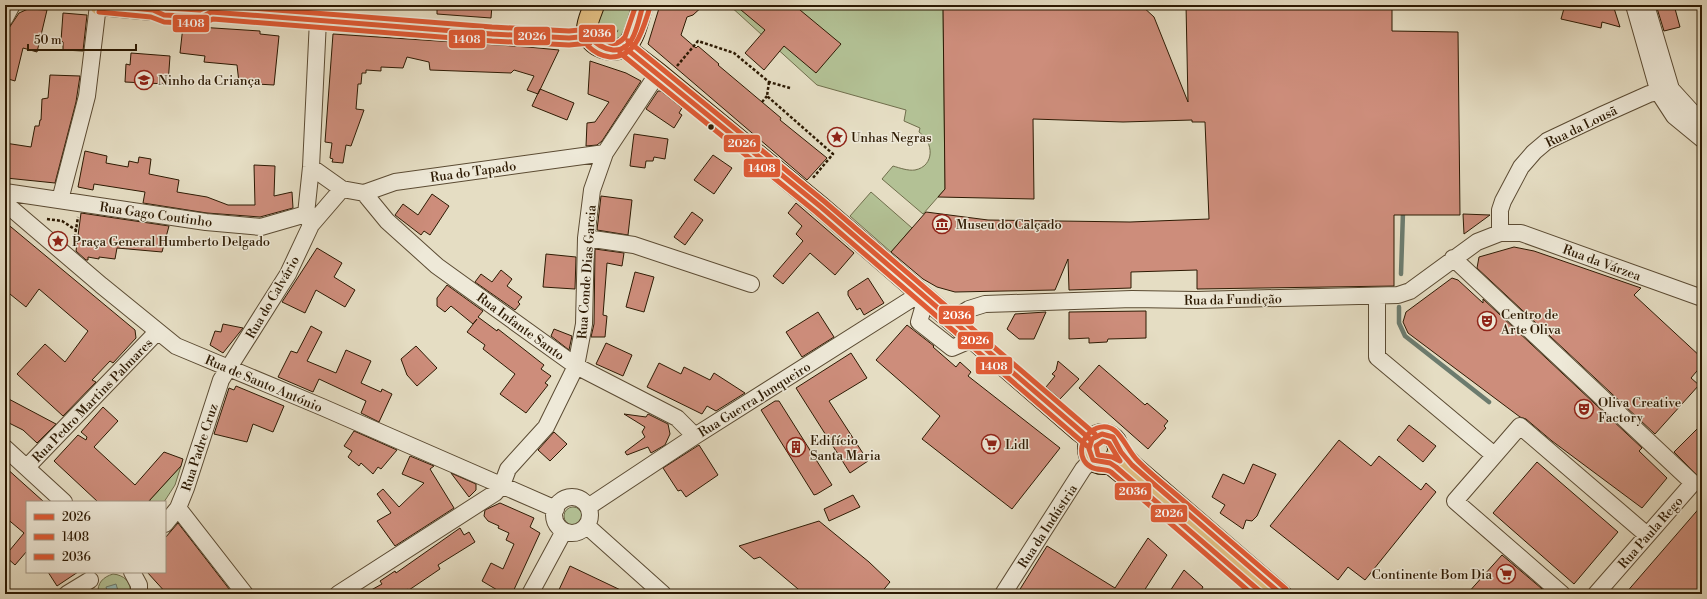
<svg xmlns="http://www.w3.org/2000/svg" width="1707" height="599" font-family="'Libre Bodoni',serif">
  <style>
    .green { fill: #b3c195; stroke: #706e4c }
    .water { fill: #96bbb6; stroke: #6c7b6e }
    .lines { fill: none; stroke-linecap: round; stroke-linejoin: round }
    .stream { stroke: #6c7b6e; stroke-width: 4.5 }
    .building { fill: #cd8d7b; stroke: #2d1a03 }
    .minor-casing { stroke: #5b4b33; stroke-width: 18 }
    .major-casing { stroke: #2d1a03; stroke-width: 22 }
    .path { stroke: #2d1a03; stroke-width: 2.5; stroke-dasharray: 3 2; stroke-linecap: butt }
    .minor { stroke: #eee9d8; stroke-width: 16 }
    .major { stroke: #e2be82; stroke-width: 20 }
    .bus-1-casing { stroke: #eee9d8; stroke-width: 8 }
    .bus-2-casing { stroke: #eee9d8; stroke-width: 8 }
    .bus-3-casing { stroke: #eee9d8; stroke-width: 8 }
    .bus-1 { stroke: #df5b35; stroke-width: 5 }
    .bus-2 { stroke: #df5b35; stroke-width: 5 }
    .bus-3 { stroke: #df5b35; stroke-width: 5 }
    .bus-dot { fill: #2d1a03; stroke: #eee9d8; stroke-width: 1.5 }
    .labels { text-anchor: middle; stroke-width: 3; stroke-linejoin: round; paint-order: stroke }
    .poi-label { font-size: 13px; fill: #2d1a03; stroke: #eee9d8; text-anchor: start }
    .street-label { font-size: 13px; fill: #2d1a03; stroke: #eee9d8 }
    .line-badge { stroke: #eee9d8; stroke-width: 1.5 }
    .badge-label { font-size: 11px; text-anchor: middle; font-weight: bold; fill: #fff }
  </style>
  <rect width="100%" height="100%" fill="#e5ddc3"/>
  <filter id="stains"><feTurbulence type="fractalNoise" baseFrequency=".005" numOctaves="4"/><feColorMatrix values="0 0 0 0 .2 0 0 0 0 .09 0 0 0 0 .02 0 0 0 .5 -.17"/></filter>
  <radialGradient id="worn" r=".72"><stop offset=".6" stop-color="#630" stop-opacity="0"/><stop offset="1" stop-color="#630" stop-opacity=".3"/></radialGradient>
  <path class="green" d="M604,5H632L622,36L616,41C589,38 598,24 604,5Z
    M729,5H943L945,189L923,214L882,179L893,166C900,168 908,171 915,170C935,166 934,142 919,132L920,128L904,121L906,110L817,85Z
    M871,192L912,228L891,252L850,216Z
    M181,466L175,485L164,502H152L150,500Z
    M564 516a9 9 0 1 1 18 0a9 9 0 1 1-18 0Z
    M113,574C124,575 132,582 130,594H98C97,583 103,577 113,574Z"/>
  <path class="water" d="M116,584L119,594H108L106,587Z"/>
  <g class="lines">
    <path class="stream" d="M1401,274L1403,212
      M1399,307V323L1405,336L1489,402"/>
  </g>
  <path class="building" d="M437,5H492L491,18L437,14Z
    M660,5H704L693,15L687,17L681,35L696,48L698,46L719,64L718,65L781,118L780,120L827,158L807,180L648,44Z
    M735,5H794L841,44L816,73L784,46L764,70L745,53L765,30Z
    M943,5H1141L1154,17L1188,102L1186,5H1379L1392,9V31L1458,32L1460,215H1394V286L1197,289V270L1131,272V288L1069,290L1068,259L1055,290L955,292L937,287L923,279L891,252L926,212L988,220L1130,222L1209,219L1205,122H1192V120L1123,122L1033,119L1034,199L938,197L945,189Z
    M1565,5H1613L1620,27L1602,22L1601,28L1561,19Z
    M1656,5H1674L1680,27L1664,31Z
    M28,9L47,10L37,52L23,48L15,81L5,78V34L19,13Z
    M63,13L87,15L83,51L63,50V42L61,41Z
    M183,26L260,31V34L279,36L274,85L239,83L237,65L204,62L205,56L180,53Z
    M333,34L528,47L559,50L538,94L527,90L534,76L514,70L511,73L430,70L429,62L407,57L403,68L381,67V71L366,70V73H362L361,84H358L356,109L364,110L351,146L346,145L343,163L332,162L333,159L330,158L332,143L325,142Z
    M131,53L170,56L168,84L125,82L126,64L130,65Z
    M590,61L626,73L641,81L602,141L597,145L586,146L587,123L595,122L609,102L588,94Z
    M50,75L80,76L76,102L55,183L6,178L5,143L31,147L35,126H39L40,120H41L42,99L48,98Z
    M540,89L574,103L567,120L532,106Z
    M658,91H661L682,108L679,113L682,115L674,128L646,109Z
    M634,134L668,139L665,159L654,157L653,161H646L645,168L630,166Z
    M85,151L107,156L106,163L128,167L129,161L138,163L139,157L151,159L149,174L179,180L177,192L207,197L228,205H255L254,165L275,166L274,196L292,192L293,208L260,217L207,213L143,203L145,192L94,184L93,190L78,187Z
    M713,155L732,168L714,194L694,180Z
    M432,194L449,206L430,235L424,231L421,235L395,215L403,204L418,215Z
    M601,196L632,200L628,235L597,230Z
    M796,203L854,253L835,275L810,253L783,284L773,276L803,241L796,234L802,226L788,213Z
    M692,212L703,220L685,245L674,237Z
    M81,213L169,226L162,252L117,248L115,259L99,257V259L88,257V260H86L76,251Z
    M1463,214L1490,215L1464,234Z
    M5,222L135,330L136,338L113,363L110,361L92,380L96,382L63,416L17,374L45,344L65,362L88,331L39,289L26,307L5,290Z
    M1514,247L1534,251L1641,288L1634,295L1702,358V365L1691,378L1699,385L1655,434L1477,268L1479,257Z
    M317,248L342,263L334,277L355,290L345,307L316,290L305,313L282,302Z
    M595,249L624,253L622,266L607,263L603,315L607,316L605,337H591L594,324Z
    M546,254L576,257L575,289L543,287Z
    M501,270L512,279L507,286L522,297L518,302L520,304L515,310L475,282L481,274L492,282Z
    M635,272L654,277L644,312L626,307Z
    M868,278L884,303L864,315L860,308L857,310L848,295V291Z
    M1452,278L1458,280L1483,303V299L1642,448L1639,451L1667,478L1642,508L1552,441L1526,419L1520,417L1408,333L1403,322L1406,312Z
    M447,285L483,311L478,317L497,331L498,329L544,365L541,369L551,376L545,383L548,385L526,413L500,394L515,374L483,349L485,345L467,332L477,319L473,324L451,306L445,312L437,306V298Z
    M1146,311V338L1108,339L1107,342L1089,343V338L1069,339V312Z
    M818,312L834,337L802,357L786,332Z
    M1046,312L1034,339H1019L1007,329L1015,314Z
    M223,324L243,328L223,353L210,345L215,331L221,332Z
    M907,325L934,346L933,347L956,367L960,362L971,372L968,376L1060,448L1012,509L922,439L940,416L876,360Z
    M311,326L322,332L307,361L336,373L346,350L371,361L361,383L381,392L382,389L392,394L379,422L361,413L366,401L319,379L313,392L278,377L291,351L297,353Z
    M554,329L572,336L569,350L551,336Z
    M606,343L632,355L623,376L596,364Z
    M416,346L437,368L417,386L407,375L401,359Z
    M851,353L867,378L829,401L868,461L850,473L796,388Z
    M1058,361L1079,379L1060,399L1046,387L1055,376L1052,374L1056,370Z
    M659,363L681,374L684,367L710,380L714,373L745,393L716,411L707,406L702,414L647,387Z
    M1099,365L1145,405L1147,403L1168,421L1164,426L1166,428L1148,449L1079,388Z
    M236,386L284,406L273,432L253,424L247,442L214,434L229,388L234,390Z
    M5,397L56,424L37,443L23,430L5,421Z
    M775,401H779L832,485L817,494L814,495L761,410Z
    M103,407L118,421L94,447L135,485L164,452L183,459L181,466L148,502H98L54,461L78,435L86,440L87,437L81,432Z
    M624,414L646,417L648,414L668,424L670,434L665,445L651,453L648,447L627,455L625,452L645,437L642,432L645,427Z
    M1702,424V480L1674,452Z
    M1409,425L1436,446L1423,462L1397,440Z
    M354,431L397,450L381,469L378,467L373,474L361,463L359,466L348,457L352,451L344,446Z
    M554,432L567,444L550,461L538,450Z
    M1339,440L1371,466L1379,456L1421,490L1426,483L1436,492L1365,580L1348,567L1338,580L1270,526Z
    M699,445L718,475L686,497L681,490L678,491L663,468Z
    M410,456L434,466L430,469L454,508L395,546L377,521L391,513L377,494L383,489L399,507L424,483L402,474Z
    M1537,462L1618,532L1574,584L1493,513Z
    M1253,464L1276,474L1257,516L1252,521L1246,520L1243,529L1220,513L1225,505L1212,497L1223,474L1244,484Z
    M5,467L44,502H27V551L15,565L5,556L24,533L5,517Z
    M451,473L476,484V490L469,497Z
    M853,495L860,507L829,521L824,509Z
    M500,503L534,518L530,527L540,533L512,594H504L482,581L491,563L503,569L514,544L506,540L509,533L498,528L499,526L488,521L484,516L485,510Z
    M1702,505V594H1625Z
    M819,521L869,562L890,582L880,594H804L760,557L754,559L739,546Z
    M178,523L233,594H167L147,572H165V538Z
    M460,528L464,535L469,532L475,542L438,565L440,569L409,590L408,589L401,594H364L382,584L380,581L395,571L396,573Z
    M1148,538L1167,555L1142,594H1017L1047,546L1115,588Z
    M1502,555L1548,594H1467Z
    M570,566L629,594H557Z
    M1184,570L1203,587L1199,594H1168Z
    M48,572H78L57,586Z"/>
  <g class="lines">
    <g class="minor-casing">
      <path id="minor" d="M202,5L211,12L429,30L569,38L589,36
        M1634,5L1659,93L1674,116L1702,139
        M1646,5L1671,89L1702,123
        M153,10L164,15L202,17L211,12
        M5,18L12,5
        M311,167L342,189L364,193L395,182L605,153
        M5,192L206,222L261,227L306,214
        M364,193L387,221L437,266L576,366L677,418L695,436
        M60,200L87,96L98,5
        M5,203L101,285L176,346L322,407L556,509
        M311,225L342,189
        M1500,233V210L1503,201L1521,167L1534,152L1547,141L1602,115L1649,94L1671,89
        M586,238L634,245L751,284
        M1453,258L1693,483L1596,594
        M1377,296V357L1494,455
        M926,298L919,322L952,348L973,339
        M951,320L969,309L985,304L1132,299L1196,300L1398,295L1410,291L1477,242L1500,233H1521L1702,298
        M5,448L64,502
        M27,467L157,332
        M554 515a18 18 0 1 1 36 0a18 18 0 1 1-36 0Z
        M588,507L695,436L921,293
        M178,508L245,594
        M165,524L178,508L186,488L221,380L288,274L311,225L306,214L311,167L318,20
        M587,526L663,594
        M132,572L139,585V594
        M67,594L90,580
        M338,594L495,493L502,485L508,469L546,427L576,366L584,324L586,238L592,190L605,153L658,73
        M530,594L564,531
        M1003,594L1083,469L1092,459
        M1562,594L1455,501L1520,426L1647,535"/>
    </g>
    <g class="major-casing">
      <path id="major" d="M100,5L153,10L168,5
        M594,5C592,12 587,21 587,29C587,47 615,56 627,45C636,36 639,16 643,5
        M624,47L658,73L821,207L1079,431L1091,440
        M1088 449a15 15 0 1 1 30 0a15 15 0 1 1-30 0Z
        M1118,449L1132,465L1281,594
        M1109,463L1139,487"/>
    </g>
    <path class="path" d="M603,27L618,31
      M677,66L698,41L734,53L769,82L790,88
      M769,82L767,96L833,154L812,179
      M762,102L767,96
      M47,219L62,221L76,230
      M74,242L78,217"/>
    <use href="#minor" class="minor"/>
    <use href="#major" class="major"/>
    <g class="bus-1-casing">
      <path id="bus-1" d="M100,5L153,10L164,15L202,17L211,12L492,34L569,38L589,36C595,43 603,49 613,50C635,52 638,21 643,5
        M624,47L821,207L1091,440
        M1263,594L1116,467L1110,463L1093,460L1089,449L1092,439L1102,434L1113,437L1121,452L1132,465L1281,594"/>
    </g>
    <g class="bus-2-casing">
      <path id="bus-2" d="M99,12L151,17L164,22L202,24L213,19L492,41L569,45L590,43
        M588,46C594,52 601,56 610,57C637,58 643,28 650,7
        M620,53L816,212L1087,446
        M1103,441L1109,443L1120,461L1112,457L1098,455L1096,446Z"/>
    </g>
    <g class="bus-3-casing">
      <path id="bus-3" d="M159,5L166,8L200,10L212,5L492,27L569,31L590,29C602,33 610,54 625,37L636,5
        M628,41L825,202L1095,434
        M1252,594L1111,472C1105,468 1098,471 1091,467C1075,458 1081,434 1097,428C1119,420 1125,449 1138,461C1153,476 1170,489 1186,503C1219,531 1252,560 1286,589"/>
    </g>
    <use href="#bus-1" class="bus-1"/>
    <use href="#bus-2" class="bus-2"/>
    <use href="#bus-3" class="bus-3"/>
  </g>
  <defs>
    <g id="school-ring" transform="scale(1)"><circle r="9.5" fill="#eee9d8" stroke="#8f2418" stroke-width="1.5"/><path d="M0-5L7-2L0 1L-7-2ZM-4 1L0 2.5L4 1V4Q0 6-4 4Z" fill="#8f2418"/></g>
    <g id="sight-ring" transform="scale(1)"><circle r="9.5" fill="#eee9d8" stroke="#8f2418" stroke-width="1.5"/><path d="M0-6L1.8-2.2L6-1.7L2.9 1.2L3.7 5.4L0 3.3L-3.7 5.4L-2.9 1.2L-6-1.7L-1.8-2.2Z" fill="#8f2418"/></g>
    <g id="museum-ring" transform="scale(1)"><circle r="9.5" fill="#eee9d8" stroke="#8f2418" stroke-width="1.5"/><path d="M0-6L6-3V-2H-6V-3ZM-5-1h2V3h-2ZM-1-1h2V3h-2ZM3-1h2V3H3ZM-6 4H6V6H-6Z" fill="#8f2418"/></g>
    <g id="theatre-ring" transform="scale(1)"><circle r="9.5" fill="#eee9d8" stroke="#8f2418" stroke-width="1.5"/><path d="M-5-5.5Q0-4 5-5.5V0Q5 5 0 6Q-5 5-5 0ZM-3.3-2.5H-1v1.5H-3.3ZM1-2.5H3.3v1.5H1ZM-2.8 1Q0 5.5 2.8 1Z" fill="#8f2418"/></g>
    <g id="supermarket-ring" transform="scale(1)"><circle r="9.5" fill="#eee9d8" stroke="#8f2418" stroke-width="1.5"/><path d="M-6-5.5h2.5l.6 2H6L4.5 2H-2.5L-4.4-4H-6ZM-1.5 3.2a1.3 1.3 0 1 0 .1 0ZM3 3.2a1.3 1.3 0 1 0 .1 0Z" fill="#8f2418"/></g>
    <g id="building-ring" transform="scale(1)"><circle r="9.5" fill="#eee9d8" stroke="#8f2418" stroke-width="1.5"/><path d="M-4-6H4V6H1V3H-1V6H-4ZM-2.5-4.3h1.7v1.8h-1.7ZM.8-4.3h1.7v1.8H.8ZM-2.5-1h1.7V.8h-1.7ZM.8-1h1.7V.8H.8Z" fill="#8f2418"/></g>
  </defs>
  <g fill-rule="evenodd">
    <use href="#school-ring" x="144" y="80"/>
    <use href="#sight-ring" x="837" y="137"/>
    <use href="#museum-ring" x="942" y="224"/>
    <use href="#sight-ring" x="58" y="241"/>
    <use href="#theatre-ring" x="1487" y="321"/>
    <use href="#theatre-ring" x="1584" y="409"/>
    <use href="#supermarket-ring" x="991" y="444"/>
    <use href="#building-ring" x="796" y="447"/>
    <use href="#supermarket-ring" x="1506" y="574"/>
  </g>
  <circle class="bus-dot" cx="711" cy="127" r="3.5"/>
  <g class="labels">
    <g class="poi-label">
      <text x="158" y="85">Ninho da Criança</text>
      <text x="851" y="142">Unhas Negras</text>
      <text x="956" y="229">Museu do Calçado</text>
      <text x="72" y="246">Praça General Humberto Delgado</text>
      <text x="1501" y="319">Centro de<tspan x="1501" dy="15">Arte Oliva</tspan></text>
      <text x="1598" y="407">Oliva Creative<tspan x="1598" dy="15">Factory</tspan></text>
      <text x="810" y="445">Edifício<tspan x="810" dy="15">Santa Maria</tspan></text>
      <text x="1005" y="449">Lidl</text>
      <text x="1492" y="579" text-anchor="end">Continente Bom Dia</text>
    </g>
    <g class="street-label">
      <text transform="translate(1581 126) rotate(-26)" y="5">Rua da Lousã</text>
      <text transform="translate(473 171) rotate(-8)" y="5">Rua do Tapado</text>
      <text transform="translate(156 214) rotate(8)" y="5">Rua Gago Coutinho</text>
      <text transform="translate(1602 262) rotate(20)" y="5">Rua da Várzea</text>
      <text transform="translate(586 272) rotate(-86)" y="5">Rua Conde Dias Garcia</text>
      <text transform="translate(272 297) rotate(-60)" y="5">Rua do Calvário</text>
      <text transform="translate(1233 299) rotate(-1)" y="5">Rua da Fundição</text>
      <text transform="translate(521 326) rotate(36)" y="5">Rua Infante Santo</text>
      <text transform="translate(264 383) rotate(23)" y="5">Rua de Santo António</text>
      <text transform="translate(754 399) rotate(-32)" y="5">Rua Guerra Junqueiro</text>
      <text transform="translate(92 400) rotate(-46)" y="5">Rua Pedro Martins Palmares</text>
      <text transform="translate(199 447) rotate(-72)" y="5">Rua Padre Cruz</text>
      <text transform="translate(1047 526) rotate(-57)" y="5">Rua da Indústria</text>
      <text transform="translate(1650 532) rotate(-49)" y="5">Rua Paula Rego</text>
    </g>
  </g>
  <g class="line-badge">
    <rect x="172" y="14" width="38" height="19" rx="4" fill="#df5b35"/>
    <rect x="578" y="24" width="38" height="19" rx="4" fill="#df5b35"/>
    <rect x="513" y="26" width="38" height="20" rx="4" fill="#df5b35"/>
    <rect x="448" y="29" width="38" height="20" rx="4" fill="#df5b35"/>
    <rect x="723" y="134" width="38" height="19" rx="4" fill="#df5b35"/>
    <rect x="743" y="158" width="38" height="20" rx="4" fill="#df5b35"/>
    <rect x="938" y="305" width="37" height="20" rx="4" fill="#df5b35"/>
    <rect x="957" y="331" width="37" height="19" rx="4" fill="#df5b35"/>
    <rect x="975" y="356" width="38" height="19" rx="4" fill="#df5b35"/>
    <rect x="1114" y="482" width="38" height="19" rx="4" fill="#df5b35"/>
    <rect x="1150" y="504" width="38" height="19" rx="4" fill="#df5b35"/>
  </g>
  <g class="badge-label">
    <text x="191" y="27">1408</text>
    <text x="597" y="37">2036</text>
    <text x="532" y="40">2026</text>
    <text x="467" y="43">1408</text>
    <text x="742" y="147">2026</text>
    <text x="762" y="172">1408</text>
    <text x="957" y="319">2036</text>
    <text x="975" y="344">2026</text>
    <text x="994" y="370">1408</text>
    <text x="1133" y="495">2036</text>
    <text x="1169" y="517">2026</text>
  </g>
  <rect width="1707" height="599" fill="none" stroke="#e5ddc3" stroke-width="20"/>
  <rect x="6" y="6" width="1695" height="587" fill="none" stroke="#2d1a03" stroke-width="2"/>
  <rect x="10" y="10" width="1687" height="579" fill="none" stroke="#2d1a03"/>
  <rect x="26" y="501" width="140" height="72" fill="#eee9d8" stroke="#a19683"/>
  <rect x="34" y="514" width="20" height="6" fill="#df5b35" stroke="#a19683"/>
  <text x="62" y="521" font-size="12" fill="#2d1a03">2026</text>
  <rect x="34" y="534" width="20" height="6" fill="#df5b35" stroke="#a19683"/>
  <text x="62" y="541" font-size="12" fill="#2d1a03">1408</text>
  <rect x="34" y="554" width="20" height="6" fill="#df5b35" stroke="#a19683"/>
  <text x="62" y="561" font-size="12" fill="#2d1a03">2036</text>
  <path d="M28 44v6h108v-6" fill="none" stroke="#2d1a03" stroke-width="2"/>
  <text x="34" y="44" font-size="12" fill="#2d1a03" stroke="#eee9d8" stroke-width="3" paint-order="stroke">50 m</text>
  <rect width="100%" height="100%" filter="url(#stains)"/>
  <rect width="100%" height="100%" fill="url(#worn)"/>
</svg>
